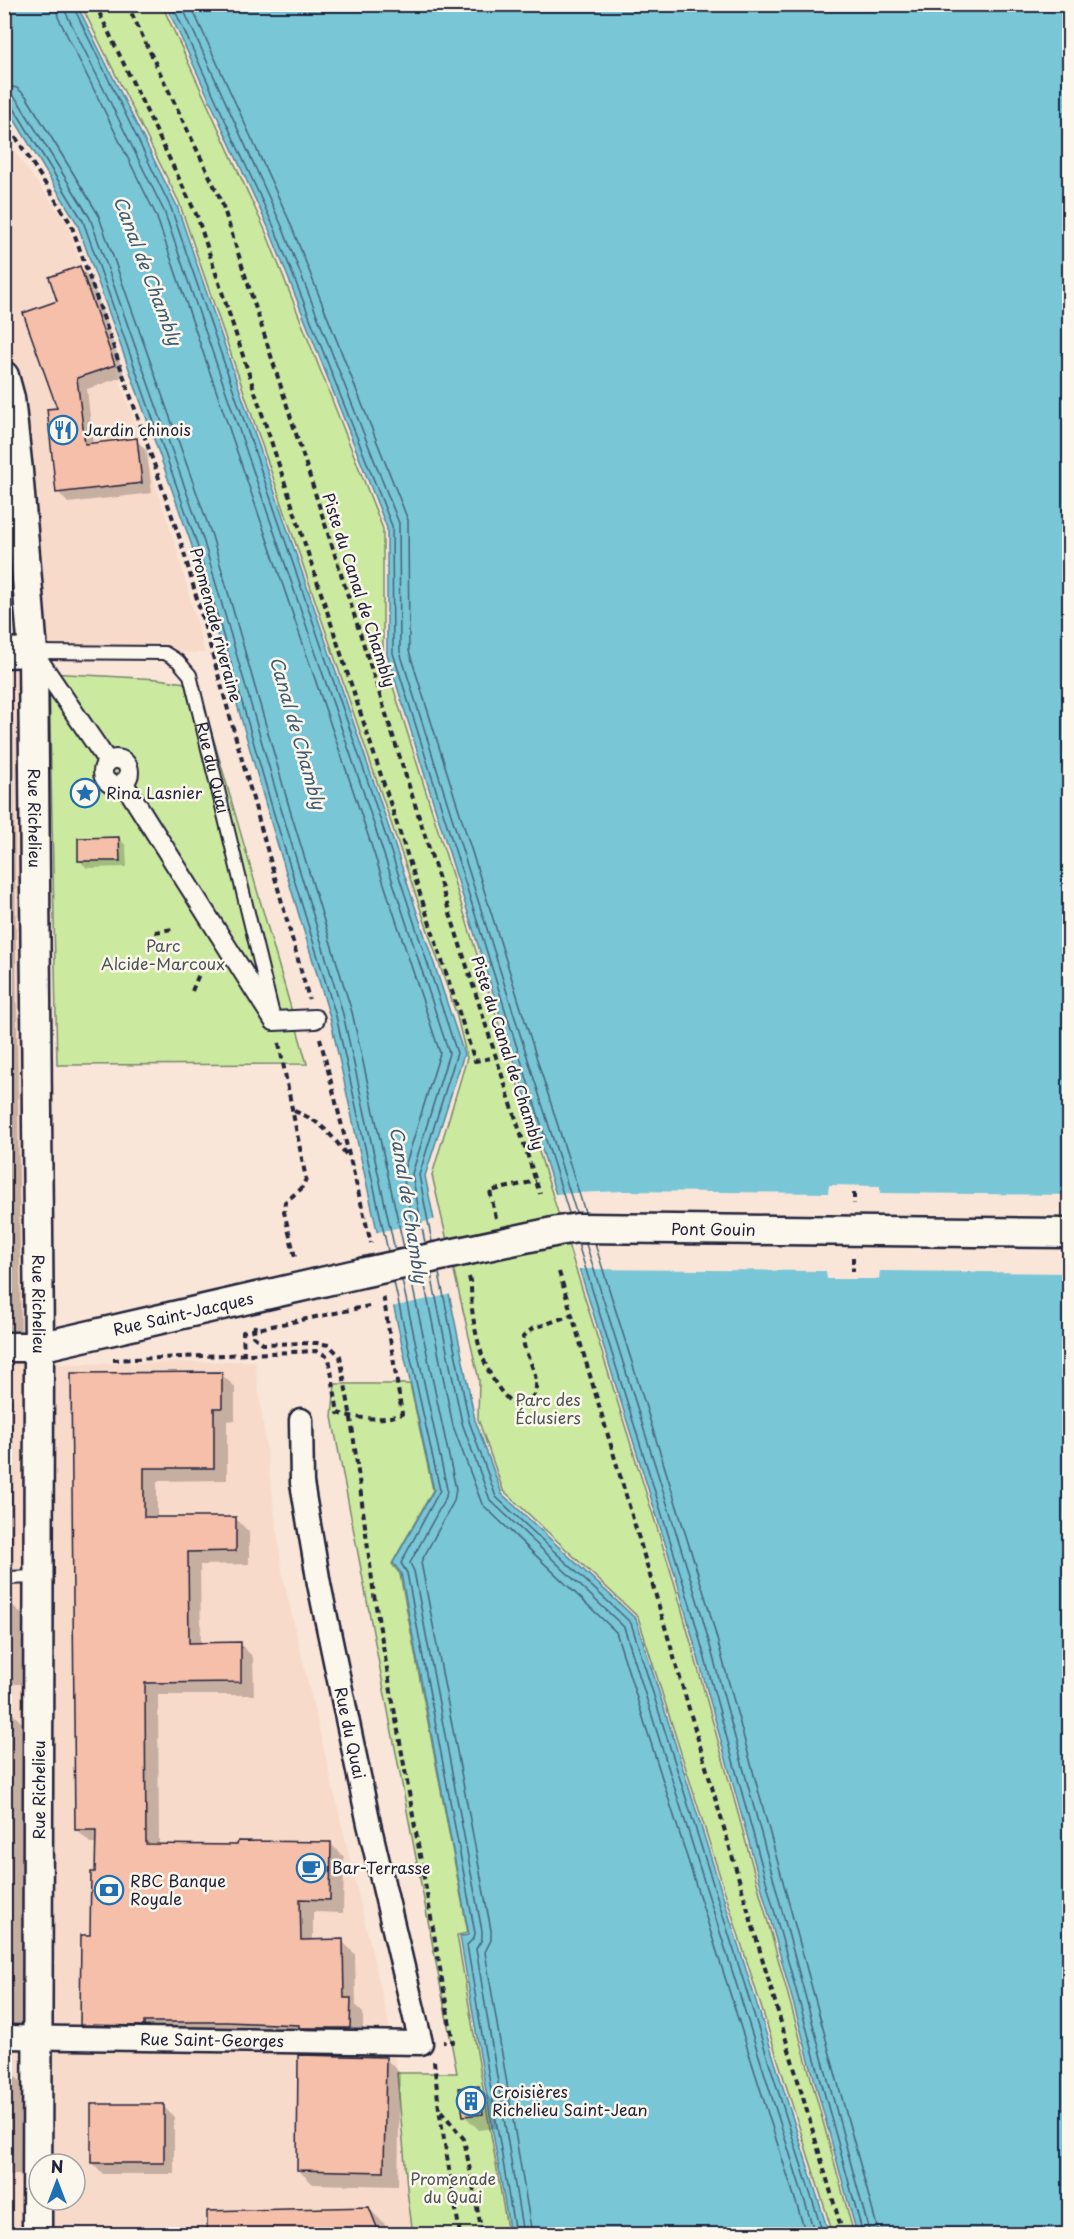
<svg xmlns="http://www.w3.org/2000/svg" width="1074" height="2239" font-family="'Playpen Sans',sans-serif">
  <style>
    .built { fill: #f8daca; fill-rule: evenodd }
    .green { fill: #cce9a0; stroke: #77866e; stroke-width: 1.5 }
    .water { fill: #79c6d7; stroke: #568499; stroke-width: 1.5 }
    .pier { fill: #f9e6d8 }
    .shadow { fill: #0003 }
    .lines { fill: none; stroke-linecap: round; stroke-linejoin: round }
    .shore { stroke: #456479; stroke-width: 1.5 }
    .building { fill: #f5bfa9; stroke: #22223b; stroke-width: 1.5 }
    .service-casing { stroke: #22223b; stroke-width: 16 }
    .pedestrian-casing { stroke: #22223b; stroke-width: 22 }
    .minor-casing { stroke: #22223b; stroke-width: 27 }
    .tertiary-casing { stroke: #22223b; stroke-width: 33 }
    .path { stroke: #22223b; stroke-width: 4; stroke-dasharray: 6 4.5; stroke-linecap: butt }
    .service { stroke: #fbf7ec; stroke-width: 12 }
    .pedestrian { stroke: #fbf7ec; stroke-width: 18 }
    .minor { stroke: #fbf7ec; stroke-width: 22 }
    .tertiary { stroke: #fbf7ec; stroke-width: 28 }
    .tertiary-bridge-casing { stroke: #22223b; stroke-width: 33; stroke-linecap: butt }
    .tertiary-bridge { stroke: #fbf7ec; stroke-width: 28 }
    .labels { text-anchor: middle; stroke-width: 5; stroke-linejoin: round; paint-order: stroke }
    .poi-label { font-size: 16px; fill: #22223b; stroke: #fbf7ec; text-anchor: start }
    .street-label { font-size: 16px; fill: #22223b; stroke: #fbf7ec }
    .park-label { font-size: 16px; fill: #4c5454; stroke: #fbf7ec }
    .water-label { font-size: 18px; font-style: italic; fill: #405b72; stroke: #fbf7ec }
  </style>
  <rect width="100%" height="100%" fill="#f9e6d8"/>
  <filter id="ink" filterUnits="userSpaceOnUse"><feTurbulence type="fractalNoise" baseFrequency=".0167" numOctaves="2"/><feDisplacementMap in="SourceGraphic" scale="12" xChannelSelector="R" yChannelSelector="G"/><feConvolveMatrix kernelMatrix="1 2 1 2 8 2 1 2 1" color-interpolation-filters="sRGB"/></filter>
  <g filter="url(#ink)">
    <path class="built" d="M4,137L67,223L175,543L205,653L34,652L39,1347L62,1364L255,1361L283,1577L391,2032L397,2073L408,2198L413,2234H5ZM39,2164H75V2200H39Z"/>
    <path class="green" d="M81,5H162L265,230L383,529V655L675,1585L854,2234H833L638,1617L503,1490L478,1419L479,1380L432,1175L467,1058L456,1013L179,202Z
      M49,673L158,679L185,683L203,702L307,1064L57,1065Z
      M335,1384H410L433,1490L392,1564L400,1574L468,1933L457,1935L508,2234H413L408,2198L397,2073H457L332,1417Z"/>
    <path class="water" d="M5,5H77L177,206L374,783L464,1054L425,1176L475,1420L502,1494L636,1619L829,2234H510L460,1936L469,1935L401,1573L393,1563L434,1490L330,1017L269,816L191,543L77,223L5,104Z
      M166,5H1069V2234H857L677,1581L387,654V528L269,229Z"/>
    <path class="pier" d="M829,1185L880,1186V1193L1069,1195V1273L880,1271L879,1279H827L826,1271L577,1269L553,1194L623,1191L828,1193Z
      M437,1219L452,1294L391,1307L374,1233Z"/>
    <path class="shadow" d="M80,268L91,279L125,376L87,389L93,445L136,440L147,451L152,493L68,503L58,492L59,302Z
      M4,701L13,709L21,1342L4,1347Z
      M119,838L126,846L127,867L87,868L80,861Z
      M221,1374L235,1387V1420L227,1421V1480L157,1481V1519L235,1518L249,1532V1564L200,1565L201,1644H240L253,1657L254,1695H158L159,1845L239,1846L331,1844L344,1857L343,1913L313,1912V1941H342L355,1954L356,2006L363,2013V2041L95,2037L82,2024L97,1874V1843H90L76,1829L73,1375Z
      M4,1391L13,1400L14,1565H4Z
      M4,1602H9L24,1616V1684H4Z
      M4,1713H12L23,1724L24,2033L4,2038Z
      M385,2058L400,2073L398,2186L313,2184L298,2170Z
      M4,2072H11L25,2086V2175H4Z
      M479,2088L494,2102L497,2128L479,2130L464,2115Z
      M163,2106L174,2117V2174H103L92,2162Z
      M369,2209L384,2223L388,2234H209Z"/>
    <g class="lines">
      <path class="shore" d="M56,4L58,17L156,215L353,790L440,1053L403,1173L416,1245
        M65,4L66,13L164,211L362,788L449,1053L412,1174L425,1243
        M72,4L171,208L369,785L457,1053L419,1175L432,1242
        M172,4L274,227L392,526L393,653L569,1213
        M181,4L281,224L399,523L400,652L576,1212
        M190,4L289,220L408,520L409,651L585,1212
        M4,85L17,88L26,96L98,214L212,536L290,810L352,1012L404,1248
        M4,94L13,96L18,101L90,218L203,539L282,812L343,1014L395,1250
        M4,102L12,105L83,221L196,541L274,814L336,1016L388,1251
        M578,1244L692,1611L863,2234
        M586,1244L700,1609L870,2234
        M595,1244L708,1606L879,2234
        M439,1273L469,1421L496,1497L631,1623L823,2234
        M431,1274L462,1423L490,1500L624,1627L815,2234
        M423,1276L453,1426L482,1504L616,1632L806,2234
        M411,1279L456,1489L454,1501L421,1562L491,1930V1940L485,1952L532,2234
        M402,1280L447,1489L446,1497L410,1563L414,1571L482,1931V1939L476,1949L523,2234
        M394,1282L440,1490L401,1563L407,1573L475,1933L474,1938L467,1945L515,2234"/>
    </g>
    <path class="building" d="M80,266L115,365L77,378L85,444L137,438L142,483L56,493L47,409L57,408L23,313L57,301L49,277Z
      M119,837L120,861H78V838Z
      M222,1372V1408H214V1468H144V1517H236V1551L188,1552L189,1643L241,1642V1682L145,1683L146,1844L237,1845L238,1841L331,1842L330,1900L300,1899L301,1940L343,1939L344,1998H351L350,2028H299V2025L227,2022H144V2026L80,2025L81,1935H90L91,1872H95L96,1830H75L71,1373Z
      M298,2055L386,2057L384,2172L297,2170Z
      M479,2086L483,2114L463,2116L459,2088Z
      M91,2104H164V2163H91Z
      M369,2207L380,2235H207V2211Z"/>
    <g class="lines">
      <g class="service-casing">
        <g id="service">
          <path id="s1" d="M33,652L165,653L178,661L190,675L272,1011"/>
          <path d="M4,1578L39,1577"/>
        </g>
      </g>
      <g class="pedestrian-casing">
        <path id="pedestrian" d="M33,652L108,762
          M103 772a13 13 0 1 1 26 0a13 13 0 1 1-26 0Z
          M123,782L274,1021L315,1019"/>
      </g>
      <g class="minor-casing">
        <g id="minor">
          <path id="s2" d="M4,2037L421,2043L369,1824L319,1584L302,1483L301,1420"/>
        </g>
      </g>
      <g class="tertiary-casing">
        <g id="tertiary">
          <path id="s3" d="M4,376L10,398L18,471L33,652L39,1347L37,2234"/>
          <path d="M4,653L33,652"/>
          <path id="s4" d="M4,1347H39L361,1273"/>
        </g>
      </g>
      <path class="path" d="M95,4L197,216L475,1061L497,1057
        M127,4L221,200L540,1194
        M4,119L71,224L181,542L309,999
        M155,932L172,929
        M192,991L199,974
        M320,1038L371,1243
        M279,1043L306,1179L301,1189L285,1202L284,1212L296,1261
        M294,1111C321,1121 331,1134 348,1157
        M854,1193V1204
        M496,1218L490,1191L536,1181
        M853,1257V1271
        M559,1272L651,1579L843,2234
        M469,1277C472,1287 471,1298 472,1309C476,1340 484,1371 504,1395C511,1403 518,1408 528,1402C533,1398 536,1391 536,1386C537,1368 523,1354 523,1337L532,1329L571,1315
        M255,1325L253,1336L263,1344L317,1343L329,1345L340,1356L351,1418L374,1595L453,2042H443
        M244,1356L243,1332L369,1306
        M113,1360L316,1351L323,1354L329,1358L338,1413C356,1419 384,1421 402,1414L383,1294
        M434,2061L439,2109L460,2234
        M441,2111L464,2139L482,2234"/>
      <use href="#service" class="service"/>
      <use href="#pedestrian" class="pedestrian"/>
      <use href="#minor" class="minor"/>
      <use href="#tertiary" class="tertiary"/>
      <g class="tertiary-bridge-casing">
        <g id="tertiary-bridge">
          <path id="s5" d="M361,1273L558,1231L578,1228L1070,1233"/>
        </g>
      </g>
      <use href="#tertiary-bridge" class="tertiary-bridge"/>
    </g>
  </g>
  <defs>
    <g id="restaurant-ring" transform="scale(1.5)"><circle r="9.5" fill="#fbf7ec" stroke="#1f6fb2" stroke-width="1.5"/><path d="M-5-6h1v4h1v-4h1v4h1v-4h1v5L-1.5 .5V6h-2V.5L-5-1ZM5-6V6H3V1.5H1.5Q1.5-4 5-6Z" fill="#1f6fb2"/></g>
    <g id="sight-ring" transform="scale(1.5)"><circle r="9.5" fill="#fbf7ec" stroke="#1f6fb2" stroke-width="1.5"/><path d="M0-6L1.8-2.2L6-1.7L2.9 1.2L3.7 5.4L0 3.3L-3.7 5.4L-2.9 1.2L-6-1.7L-1.8-2.2Z" fill="#1f6fb2"/></g>
    <g id="cafe-ring" transform="scale(1.5)"><circle r="9.5" fill="#fbf7ec" stroke="#1f6fb2" stroke-width="1.5"/><path d="M-5.5-4.5H6V0H3Q3 3.5 0 3.5H-2.5Q-5.5 3.5-5.5 0ZM3-3.2v2h1.7v-2ZM-6 4.5H4V6H-6Z" fill="#1f6fb2"/></g>
    <g id="bank-ring" transform="scale(1.5)"><circle r="9.5" fill="#fbf7ec" stroke="#1f6fb2" stroke-width="1.5"/><path d="M-6-4H6V4H-6ZM0-2.3a2.3 2.3 0 1 0 0 4.6a2.3 2.3 0 1 0 0-4.6Z" fill="#1f6fb2"/></g>
    <g id="building-ring" transform="scale(1.5)"><circle r="9.5" fill="#fbf7ec" stroke="#1f6fb2" stroke-width="1.5"/><path d="M-4-6H4V6H1V3H-1V6H-4ZM-2.5-4.3h1.7v1.8h-1.7ZM.8-4.3h1.7v1.8H.8ZM-2.5-1h1.7V.8h-1.7ZM.8-1h1.7V.8H.8Z" fill="#1f6fb2"/></g>
  </defs>
  <g fill-rule="evenodd">
    <use href="#restaurant-ring" x="63" y="430"/>
    <use href="#sight-ring" x="85" y="793"/>
    <use href="#cafe-ring" x="311" y="1868"/>
    <use href="#bank-ring" x="109" y="1890"/>
    <use href="#building-ring" x="471" y="2101"/>
  </g>
  <g class="labels">
    <g class="poi-label">
      <text x="84" y="436">Jardin chinois</text>
      <text x="106" y="799">Rina Lasnier</text>
      <text x="332" y="1874">Bar-Terrasse</text>
      <text x="130" y="1887">RBC Banque<tspan x="130" dy="18">Royale</tspan></text>
      <text x="492" y="2098">Croisières<tspan x="492" dy="18">Richelieu Saint-Jean</tspan></text>
    </g>
    <g class="street-label">
      <text transform="translate(359 590) rotate(72)" y="6">Piste du Canal de Chambly</text>
      <text transform="translate(216 625) rotate(75)" y="6">Promenade riveraine</text>
      <text dy="6" stroke="none"><textPath href="#s1" startOffset="261">Rue du Quai</textPath></text>
      <text dy="6" stroke="none"><textPath href="#s3" startOffset="444">Rue Richelieu</textPath></text>
      <text transform="translate(508 1053) rotate(72)" y="6">Piste du Canal de Chambly</text>
      <text dy="6" stroke="none"><textPath href="#s5" startOffset="357">Pont Gouin</textPath></text>
      <text dy="6" stroke="none"><textPath href="#s3" startOffset="930">Rue Richelieu</textPath></text>
      <text dy="6" stroke="none"><textPath href="#s4" startOffset="183">Rue Saint-Jacques</textPath></text>
      <text transform="translate(350 1733) rotate(78)" y="6">Rue du Quai</text>
      <text transform="translate(39 1790) rotate(-90)" y="6">Rue Richelieu</text>
      <text dy="6" stroke="none"><textPath href="#s2" startOffset="208">Rue Saint-Georges</textPath></text>
    </g>
    <g class="park-label">
      <text x="163" y="952">Parc<tspan x="163" dy="18">Alcide-Marcoux</tspan></text>
      <text x="548" y="1406">Parc des<tspan x="548" dy="18">Éclusiers</tspan></text>
      <text x="453" y="2185">Promenade<tspan x="453" dy="18">du Quai</tspan></text>
    </g>
    <g class="water-label">
      <text transform="translate(147 271) rotate(69)" y="6">Canal de Chambly</text>
      <text transform="translate(297 733) rotate(74)" y="6">Canal de Chambly</text>
      <text transform="translate(408 1205) rotate(81)" y="6">Canal de Chambly</text>
    </g>
  </g>
  <rect width="1074" height="2239" fill="none" stroke="#fbf7ec" stroke-width="24"/>
  <rect x="12" y="12" width="1050" height="2215" fill="none" stroke="#22223b" stroke-width="2" filter="url(#ink)"/>
  <g transform="translate(57 2182)"><circle r="28" fill="#fbf7ec" stroke="#a4a2a5" stroke-width="1.5"/>
  <path d="M0-4.5L10 22L0 15L-10 22Z" fill="#1f6fb2"/>
  <text y="-9" font-size="16" font-weight="bold" text-anchor="middle" fill="#22223b">N</text>
  </g>
</svg>
